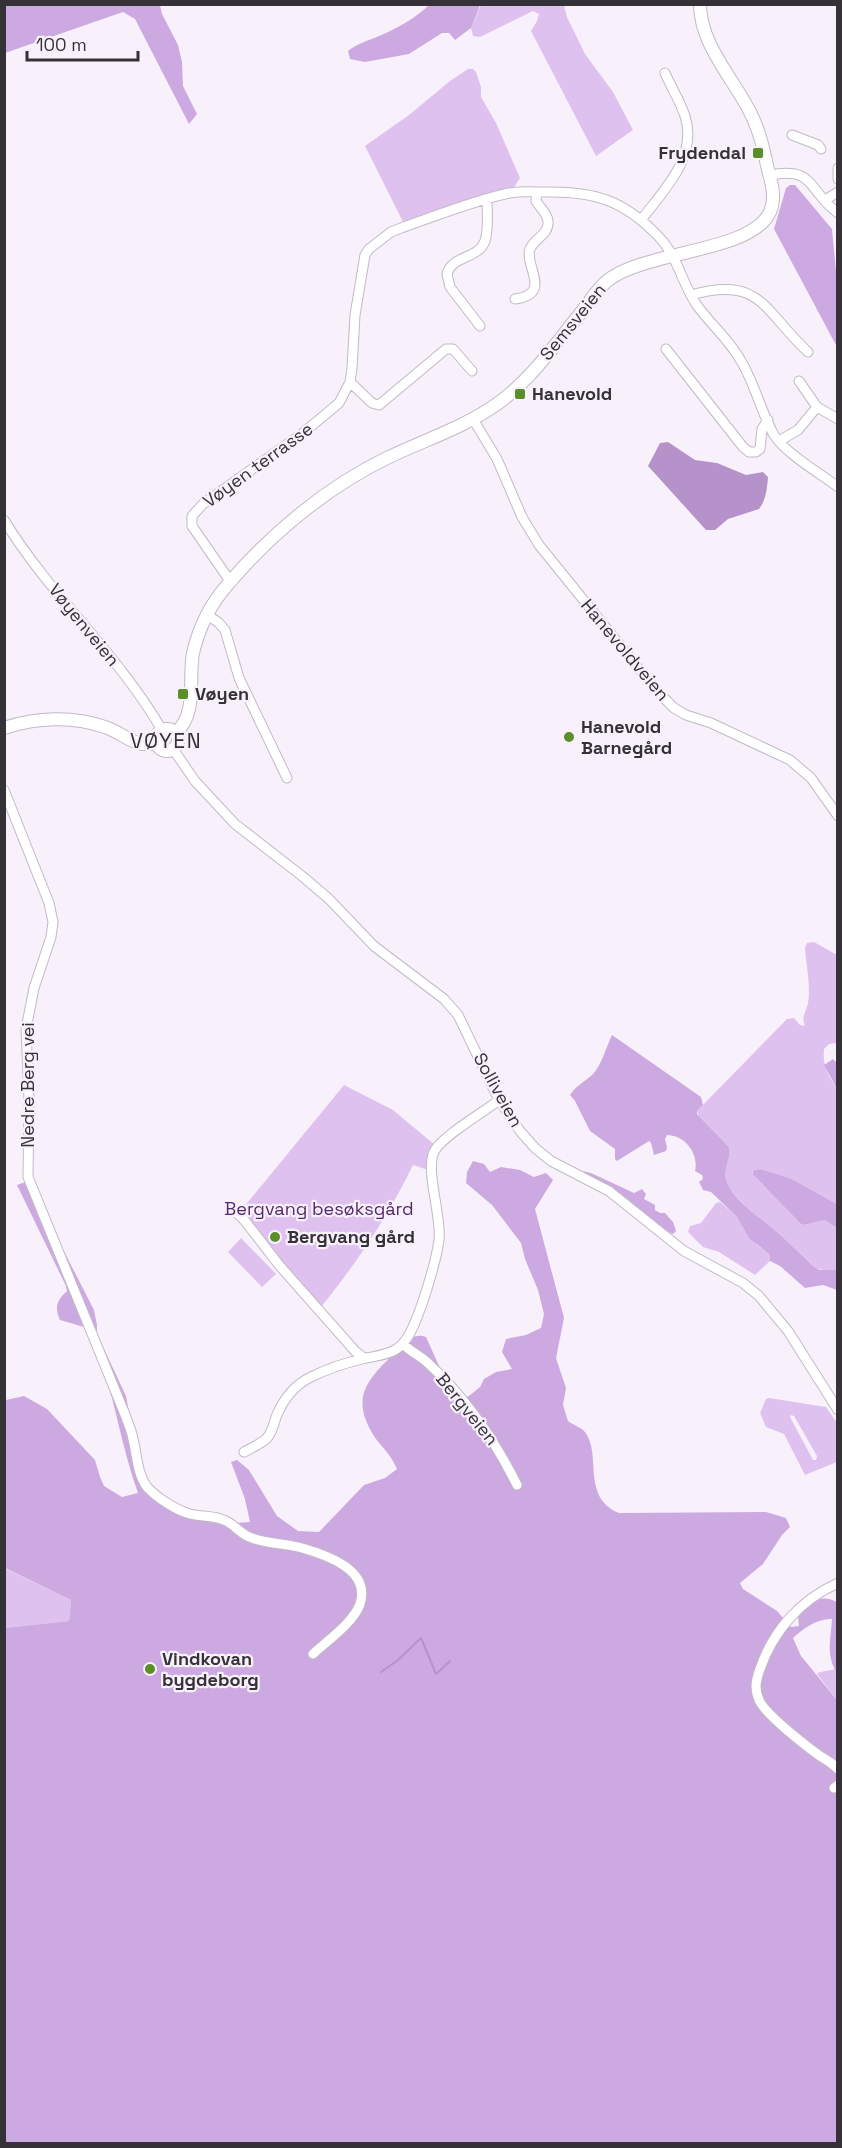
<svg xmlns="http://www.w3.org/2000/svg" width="842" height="2148" font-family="'Space Grotesk',sans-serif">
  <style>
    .green { fill: #dfc1ef; fill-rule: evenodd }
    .forest { fill: #cda9e1 }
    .water { fill: #b692ca }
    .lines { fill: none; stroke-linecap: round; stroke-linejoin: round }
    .stream { stroke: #b692ca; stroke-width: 2 }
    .minor-casing { stroke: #c1bac5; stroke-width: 11 }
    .major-casing { stroke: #c1bac5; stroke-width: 14 }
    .minor { stroke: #fff; stroke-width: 9 }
    .major { stroke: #fff; stroke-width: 12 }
    .poi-dot { fill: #598e28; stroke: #f8f1fc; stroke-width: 2 }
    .labels { text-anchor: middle; stroke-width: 4.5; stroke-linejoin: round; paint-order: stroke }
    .poi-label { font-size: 18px; font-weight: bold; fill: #353237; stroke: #f8f1fc; text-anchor: start }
    .street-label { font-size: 18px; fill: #353237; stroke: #f8f1fc }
    .park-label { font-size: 18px; fill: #54276a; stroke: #f8f1fc }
    .quarter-label { font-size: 21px; letter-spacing: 1.5px; fill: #353237; stroke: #f8f1fc }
  </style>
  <rect width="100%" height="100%" fill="#f8f1fc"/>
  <path class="green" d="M481,4L564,5L567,17L585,54L613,92L633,130L596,156L531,31L537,21L539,14L533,11L480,37L473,36L471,28Z
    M468,69H473L476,72L481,87V97L496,123L520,178L514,187L403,222L365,146L409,115L450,81Z
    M814,942L837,955V1043L829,1044L824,1049C822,1066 829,1076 837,1089V1204L790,1178L760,1169L752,1172L801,1224L804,1225L824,1220L837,1228V1270C828,1271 822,1271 813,1266C799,1253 786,1239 771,1227C756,1214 732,1200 726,1179C723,1168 732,1158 729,1147L699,1116L697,1111L787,1019L794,1018L800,1025L805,1026C801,1016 806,1013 808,1003C811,986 806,965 805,948L807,943Z
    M344,1085L393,1110L435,1145L428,1170L413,1165C389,1215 356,1264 321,1307L239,1213Z
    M720,1202L737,1217L757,1245L769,1254L770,1261L755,1275L719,1252L703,1247L688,1232L690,1226L701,1223L716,1203Z
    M241,1238L276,1274L262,1287L228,1252Z
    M769,1398L826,1407L837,1423V1462L805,1475L784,1434L766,1427L760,1413L766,1399ZM791,1415L794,1416L817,1456L816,1460H813L790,1417Z
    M4,1568L71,1600L69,1621L5,1628Z
    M837,1669V1700L817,1674L820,1672Z"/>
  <path class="forest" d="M4,5H160L162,14L178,45L182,62L183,86L197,114L189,124L135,19L123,12L5,53Z
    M429,5H480L471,28L455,40L449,33H442L409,54L365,62L350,59L348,51C358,43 368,41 379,36C396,29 416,18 429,5Z
    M790,185H795L832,229L837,282V347L774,229L786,188Z
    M612,1035L701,1097L703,1105L697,1111V1114L729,1147C732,1158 723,1168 726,1179C732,1200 756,1214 771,1227C786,1239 799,1253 813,1266L820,1270H837V1290L823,1285L805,1288L780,1266L770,1261L769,1254L749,1238L737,1217L711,1192L703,1190L699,1182L703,1179L702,1175L695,1171C699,1154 685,1135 667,1135L665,1139L667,1147L666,1151L654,1155L651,1143L649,1141L617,1161L615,1159V1149L590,1131L575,1101L570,1095C576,1086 584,1082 592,1075C602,1065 606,1047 612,1035Z
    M833,1059L837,1063V1089L824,1065Z
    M473,1161L484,1164L490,1172L501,1167L520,1170L534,1177L546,1173L553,1180L535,1209L564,1318L556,1358L566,1388L563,1405L568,1421C573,1425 580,1427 584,1431C603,1452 580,1497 619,1513L766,1512L786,1518L790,1527L782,1535L763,1564L740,1583L743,1589L777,1611L791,1627L799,1626L798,1615C812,1603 819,1593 837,1602V1669L835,1670C826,1652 831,1638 832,1619C818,1618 804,1628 793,1638L801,1656L837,1700V2143H5L4,1628L69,1621L71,1600L5,1568V1398L6,1400L24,1396L47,1409L95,1460L100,1477L104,1486L122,1497L138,1493C127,1462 120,1430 112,1398C105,1374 94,1350 84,1327L60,1320C54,1307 57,1300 67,1291L66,1286L17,1185L28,1181L94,1310L97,1325V1334L126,1396L136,1450L148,1485L180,1510L235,1523L250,1522L245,1499L231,1462L237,1460L249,1470L277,1516L298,1531L319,1532L364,1485L385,1478L397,1469C392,1457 384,1449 376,1439C349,1399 366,1380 396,1352C405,1343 412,1332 426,1337L444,1377L458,1400L469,1396L480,1387L484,1379L496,1372L512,1369L502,1352L506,1339L526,1335L541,1328L544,1314L538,1290L525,1259L521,1243L492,1205L466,1183L467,1172Z
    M760,1169L790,1178L837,1204V1228L824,1220L804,1225L801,1224L753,1174V1171Z
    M583,1171L591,1173L634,1193L642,1189L646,1194L644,1199L655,1205V1210L660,1213H665L673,1222L676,1231L673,1234C660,1229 650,1217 638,1208C620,1196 597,1185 583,1171Z"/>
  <path class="water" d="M668,442L695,460L717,463L746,475L763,472L768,477C767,489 766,500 759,509L728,519L715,530H706L648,466L660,443Z"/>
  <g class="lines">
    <path class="stream" d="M381,1672L398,1660L421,1638L436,1674L450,1661"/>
    <g class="minor-casing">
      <path id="minor" d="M792,135L818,145L821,149
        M838,168V179
        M770,175C816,166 808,192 838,213
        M825,200L838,192
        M641,220C664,190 698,157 685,116C680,101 671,87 665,73
        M691,295C762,275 764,312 808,352
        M515,299C553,294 524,266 530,249C534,239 549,234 548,222C548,214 540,208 536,201L537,192
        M480,326L450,287L447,274C452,255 479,259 485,241C489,229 487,212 487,199
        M666,349L743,447L749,452H756L760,449L762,429L768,420
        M799,381L817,407L838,419
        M350,382L372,403L379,405L446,349H453L472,371
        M473,419L497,459L522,517L539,545L658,692L674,708L686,715L711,723L790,760L811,778L838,816
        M779,441L798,430L817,407
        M4,520C50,595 118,654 162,730
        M230,581L192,526V516L203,504L303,433L339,403L350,382L352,368L355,315L365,255L369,249L391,232L401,228C436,216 472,201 509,193C521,191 533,192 545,192C594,191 624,200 659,237C678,257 681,281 696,304C710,324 729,339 741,361C755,384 761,412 774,435C785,453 821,474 838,487
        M207,615L218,622L225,630L239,678L287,778
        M173,749L195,781L235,824L302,876L329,899L374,946L444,999L458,1015L499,1100L520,1131L535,1148L551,1161L609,1191L684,1251L743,1283L759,1296L788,1331L838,1410
        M4,790L49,903L53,922L51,937L34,988L26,1029L29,1099L28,1177L126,1417C128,1424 132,1431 133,1439C137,1454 137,1474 147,1487C157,1498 176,1510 190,1514C202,1517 214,1515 226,1521C235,1525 241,1535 252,1538C268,1544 285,1543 302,1548C327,1555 371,1570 360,1604C354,1622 327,1641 313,1654
        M230,1206L245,1221L279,1265L355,1351L364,1358
        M403,1344C411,1352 421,1356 429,1364C466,1398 495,1441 517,1485
        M244,1452C251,1448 261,1444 267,1438C272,1433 274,1424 276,1417C283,1400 294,1385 311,1377C327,1369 345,1363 362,1359C382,1354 397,1356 409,1335C420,1315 436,1263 439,1240C442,1216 424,1168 435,1150C444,1135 484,1112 499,1100
        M838,1583C800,1600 773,1631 760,1669C756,1680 754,1689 759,1700C765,1714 806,1746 820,1756C827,1760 832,1763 838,1769
        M834,1788L838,1785"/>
    </g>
    <g class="major-casing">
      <path id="major" d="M4,728C37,717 73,716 105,727C124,733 135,749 156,743
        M156 740a11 11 0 1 1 22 0a11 11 0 1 1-22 0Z
        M175,733C198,715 188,679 193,653C199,627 211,603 229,583C272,533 327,487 387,458C424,440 463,428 497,404C531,380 557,342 583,310C591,300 597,289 607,281C645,250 751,253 770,212C776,198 772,184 768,170C764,151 760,132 751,114C734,79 700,45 700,4"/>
    </g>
    <use href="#minor" class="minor"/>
    <use href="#major" class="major"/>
  </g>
  <g class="poi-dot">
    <rect x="752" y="147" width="12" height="12" rx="3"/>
    <rect x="514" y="388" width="12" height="12" rx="3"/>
    <rect x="177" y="688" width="12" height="12" rx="3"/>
    <circle cx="569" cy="737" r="6"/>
    <circle cx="275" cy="1237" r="6"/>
    <circle cx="150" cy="1669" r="6"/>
  </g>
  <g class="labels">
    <g class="poi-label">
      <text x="746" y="159" text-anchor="end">Frydendal</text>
      <text x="532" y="400">Hanevold</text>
      <text x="195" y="700">Vøyen</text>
      <text x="581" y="733">Hanevold<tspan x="581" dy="21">Barnegård</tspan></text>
      <text x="287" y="1243">Bergvang gård</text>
      <text x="162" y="1665">Vindkovan<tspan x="162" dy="21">bygdeborg</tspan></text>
    </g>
    <g class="street-label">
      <text transform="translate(573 322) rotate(-51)" y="6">Semsveien</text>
      <text transform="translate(258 465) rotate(-36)" y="6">Vøyen terrasse</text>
      <text transform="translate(84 625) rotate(51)" y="6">Vøyenveien</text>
      <text transform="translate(625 650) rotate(50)" y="6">Hanevoldveien</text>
      <text transform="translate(28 1085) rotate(-90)" y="6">Nedre Berg vei</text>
      <text transform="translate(498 1090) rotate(61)" y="6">Solliveien</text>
      <text transform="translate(467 1409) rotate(51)" y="6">Bergveien</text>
    </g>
    <g class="park-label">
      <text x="319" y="1215">Bergvang besøksgård</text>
    </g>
    <g class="quarter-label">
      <text x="166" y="748">VØYEN</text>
    </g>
  </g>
  <rect width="842" height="2148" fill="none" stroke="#353237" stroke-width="12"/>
  <path d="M27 51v9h111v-9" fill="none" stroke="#353237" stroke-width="3"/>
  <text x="36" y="51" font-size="18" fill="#353237" stroke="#f8f1fc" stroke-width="4.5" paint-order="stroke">100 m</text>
</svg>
